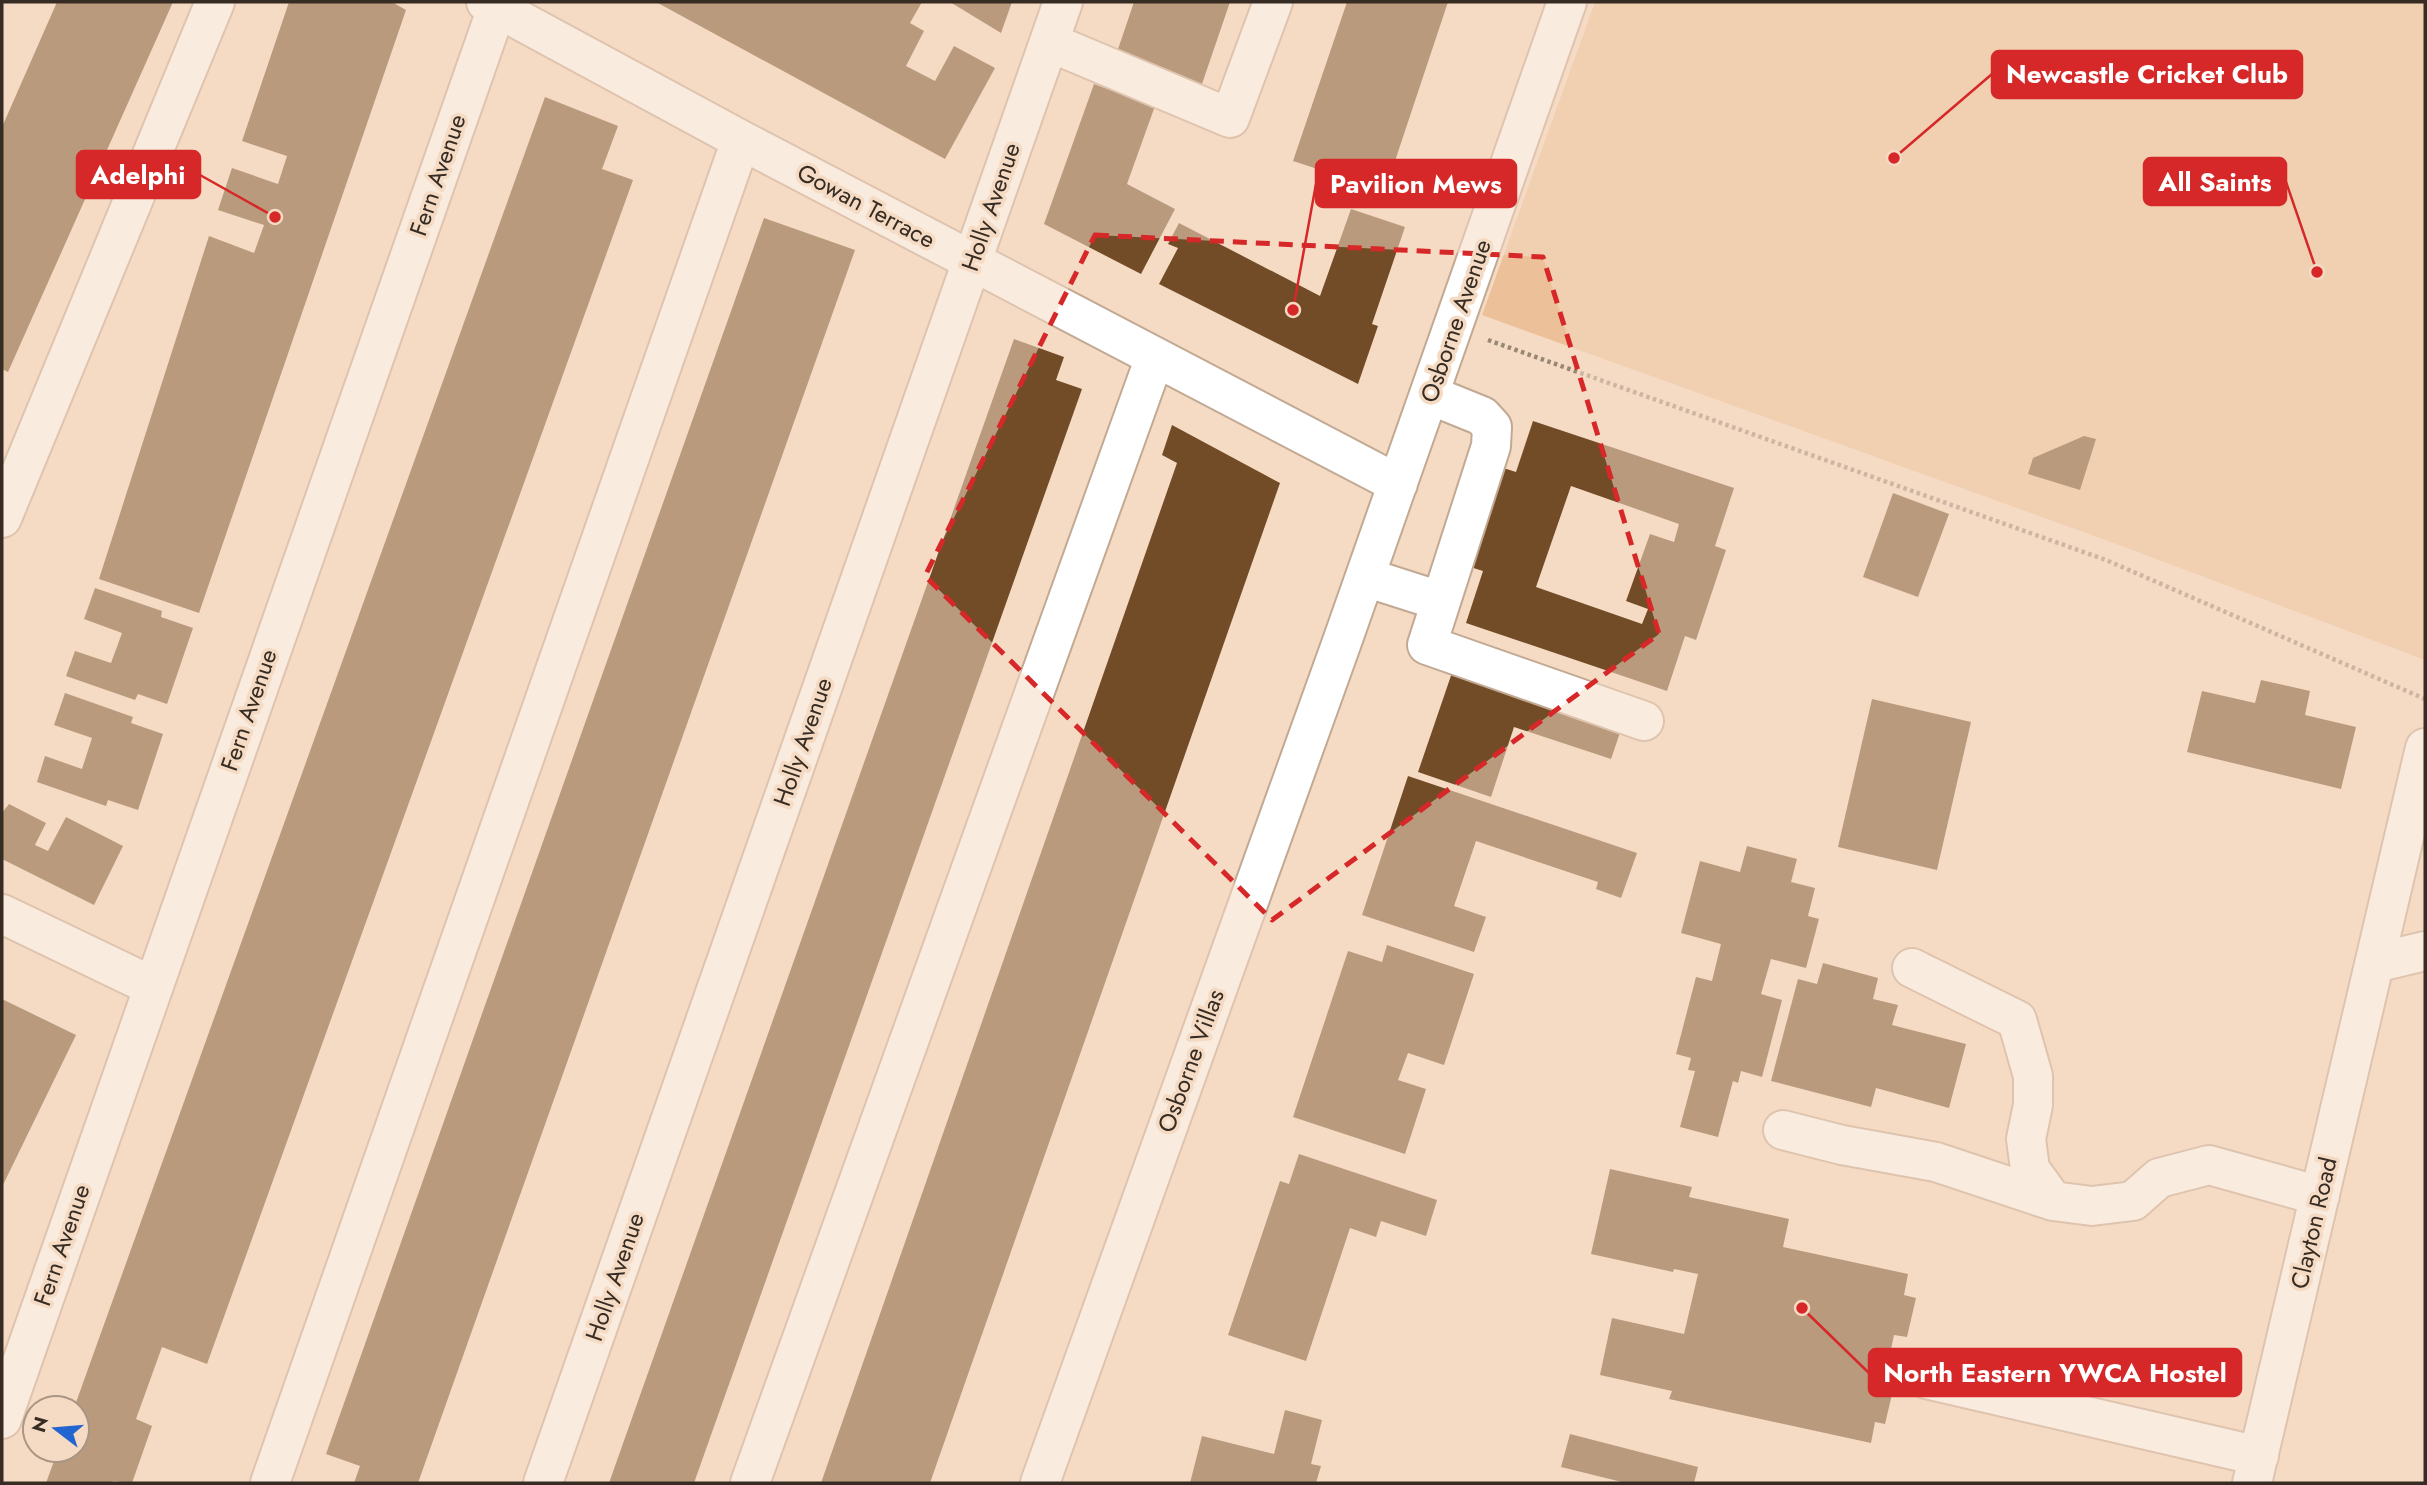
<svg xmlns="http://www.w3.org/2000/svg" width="2427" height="1485" font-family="Jost,sans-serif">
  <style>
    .green { fill: #ecc19a }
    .building { fill: #724c27; fill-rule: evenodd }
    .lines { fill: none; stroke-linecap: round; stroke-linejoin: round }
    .minor-casing { stroke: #c2a993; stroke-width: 42 }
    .path { stroke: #998776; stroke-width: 4.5; stroke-dasharray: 3.5 3.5; stroke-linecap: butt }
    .minor { stroke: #fff; stroke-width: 38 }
    .marked { fill: none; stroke: #d62828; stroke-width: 5; stroke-dasharray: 14 9; stroke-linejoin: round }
    .labels { text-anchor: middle; stroke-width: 7; stroke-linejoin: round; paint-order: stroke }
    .street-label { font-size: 24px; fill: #362c23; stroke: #f5dbc4 }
    .leader { fill: none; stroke: #d62828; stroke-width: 2.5 }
    .callout-dot { fill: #d62828; stroke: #f5dbc4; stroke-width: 2.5 }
    .callout { fill: #d62828; stroke: #d62828; stroke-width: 2.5 }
    .callout-label { font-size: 26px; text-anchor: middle; font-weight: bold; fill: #fff }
  </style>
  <rect width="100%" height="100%" fill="#f5dbc4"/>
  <path class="green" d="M1595,2H2425V660L2111,542L1482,315Z"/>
  <path class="building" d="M57,2H173L8,372L2,369V127Z
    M289,2H392L406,10L199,613L99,579L209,236L254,253L264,225L218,210L232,168L278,184L287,156L242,141Z
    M656,2H922L910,23L924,31L906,66L935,81L954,46L995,68L945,159Z
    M950,2H1012L1001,33Z
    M1134,2H1230L1202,84L1116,55Z
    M1347,2H1448L1385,191L1293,161Z
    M1094,84L1155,106L1127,184L1175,209L1141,274L1044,224Z
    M545,97L618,126L602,169L633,180L207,1364L162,1347L136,1419L152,1426L132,1483L113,1481L112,1483H46L58,1450H77V1408H74Z
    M1351,209L1405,227L1372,324L1378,326L1358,384L1159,284L1178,248L1168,244L1179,223L1320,296Z
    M764,218L855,250L418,1483H354L360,1466L326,1454Z
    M1014,339L1064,357L1056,380L1082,389L694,1483H609Z
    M1533,421L1734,488L1715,546L1726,550L1696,640L1685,636L1667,691L1466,623L1483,571L1464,565L1497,466L1516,472ZM1571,486L1679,524L1674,542L1650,534L1626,601L1648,609L1642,624L1536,587Z
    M1172,425L1280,483L930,1483H821L1177,463L1162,455Z
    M2084,436L2096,439L2080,490L2028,474L2033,458Z
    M1893,493L1949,514L1918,597L1863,577Z
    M95,588L162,611L161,617L193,628L167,704L138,694L135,700L66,676L75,651L111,663L122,633L84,619Z
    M1455,664L1624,721L1611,759L1514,727L1491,797L1418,772Z
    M2261,680L2310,691L2305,715L2356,727L2341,789L2187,752L2202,691L2255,703Z
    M65,693L133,717L131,723L163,734L138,810L108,800L106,806L37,782L45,756L82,769L92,738L54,725Z
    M1872,699L1971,722L1937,870L1838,847Z
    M1408,776L1637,853L1621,898L1596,889L1598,882L1476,841L1454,906L1486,917L1474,952L1362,915Z
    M9,804L46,823L35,845L48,851L66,817L123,846L94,905L2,859V813Z
    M1747,846L1797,859L1791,882L1815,888L1808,916L1819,919L1806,968L1771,959L1761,994L1782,1000L1762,1077L1741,1071L1738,1083L1733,1081L1718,1137L1680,1127L1695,1071L1688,1070L1691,1058L1676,1054L1696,977L1712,981L1721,944L1681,933L1700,861L1740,872Z
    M1387,945L1474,974L1444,1065L1408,1053L1398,1080L1426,1089L1405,1154L1293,1117L1348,951L1382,962Z
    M1823,963L1878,978L1873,999L1898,1005L1892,1025L1966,1044L1949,1108L1876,1088L1871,1107L1771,1081L1798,979L1817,984Z
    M2,999L76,1035L2,1187Z
    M1299,1154L1437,1200L1426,1236L1381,1221L1376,1237L1350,1228L1306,1361L1228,1335L1280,1181L1289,1184Z
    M1610,1169L1692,1187L1689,1197L1789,1219L1783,1247L1908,1274L1904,1295L1916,1298L1907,1337L1894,1335L1883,1387L1893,1390L1885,1424L1875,1422L1871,1443L1669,1399L1672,1391L1600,1375L1612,1318L1684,1334L1698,1274L1674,1269L1673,1272L1591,1254Z
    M1285,1410L1322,1420L1311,1464L1321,1466L1316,1483H1190L1202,1436L1274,1454Z
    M1570,1434L1698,1467L1694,1483H1626L1561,1467Z"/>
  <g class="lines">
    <g class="minor-casing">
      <path id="minor" d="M486,2L741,140L1398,484
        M1049,42L1230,118L1273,2
        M1430,395L1482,416L1492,427L1491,446L1427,645L1644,721
        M2,518L215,2
        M1365,577L1440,601
        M2,914L152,986
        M2375,963L2425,951
        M1912,968L2017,1020L2033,1076V1105L2026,1139L2030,1169L2053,1201L2092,1206L2133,1201L2159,1178L2209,1165L2320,1196
        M1783,1130L1842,1145L1936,1162L2053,1201
        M1926,1379L2259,1456
        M2,1419L499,2
        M270,1483L741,140
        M543,1483L1063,2
        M750,1483L1155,357
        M1040,1483L1343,639L1567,2
        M2252,1483L2425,748"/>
    </g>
    <path class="path" d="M1488,340L2106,560L2425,699"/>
    <use href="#minor" class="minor"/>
  </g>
  <path d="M0 0H2427V1485H0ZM1095,235L1543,257L1659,634L1272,920L925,576Z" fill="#f5dbc4" fill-opacity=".55" fill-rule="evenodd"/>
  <path class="marked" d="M1095,235L1543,257L1659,634L1272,920L925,576Z"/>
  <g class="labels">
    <g class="street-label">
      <text transform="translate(438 175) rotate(-71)" y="8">Fern Avenue</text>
      <text transform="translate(866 206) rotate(28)" y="8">Gowan Terrace</text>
      <text transform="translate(991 207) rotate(-71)" y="8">Holly Avenue</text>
      <text transform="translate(1456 321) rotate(-71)" y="8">Osborne Avenue</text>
      <text transform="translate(249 710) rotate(-71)" y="8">Fern Avenue</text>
      <text transform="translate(803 742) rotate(-71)" y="8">Holly Avenue</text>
      <text transform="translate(1191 1061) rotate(-70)" y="8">Osborne Villas</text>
      <text transform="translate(2314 1223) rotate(-77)" y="8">Clayton Road</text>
      <text transform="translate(62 1245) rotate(-71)" y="8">Fern Avenue</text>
      <text transform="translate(615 1277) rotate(-71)" y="8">Holly Avenue</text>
    </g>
  </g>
  <path class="leader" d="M1894 158L1992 74M275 217L200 175M2317 272L2286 182M1293 310L1316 184M1802 1308L1869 1373"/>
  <g class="callout-dot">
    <circle cx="1894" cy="158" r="7"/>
    <circle cx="275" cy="217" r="7"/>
    <circle cx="2317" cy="272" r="7"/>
    <circle cx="1293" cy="310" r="7"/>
    <circle cx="1802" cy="1308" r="7"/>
  </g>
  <g class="callout">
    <rect x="1992" y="51" width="310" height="47" rx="7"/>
    <rect x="77" y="151" width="123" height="47" rx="7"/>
    <rect x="2144" y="158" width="142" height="47" rx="7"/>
    <rect x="1316" y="160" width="200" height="47" rx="7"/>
    <rect x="1869" y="1349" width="372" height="47" rx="7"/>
  </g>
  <g class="callout-label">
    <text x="2147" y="83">Newcastle Cricket Club</text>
    <text x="138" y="184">Adelphi</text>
    <text x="2215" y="191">All Saints</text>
    <text x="1416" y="193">Pavilion Mews</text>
    <text x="2055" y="1382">North Eastern YWCA Hostel</text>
  </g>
  <rect width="2427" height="1485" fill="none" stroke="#362c23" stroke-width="7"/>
  <g transform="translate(56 1429) rotate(286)"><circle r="33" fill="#f5dbc4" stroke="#a99584" stroke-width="2"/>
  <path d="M0-5L12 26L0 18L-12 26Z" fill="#2264d0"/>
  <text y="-10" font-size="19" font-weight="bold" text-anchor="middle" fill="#362c23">N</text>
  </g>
</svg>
